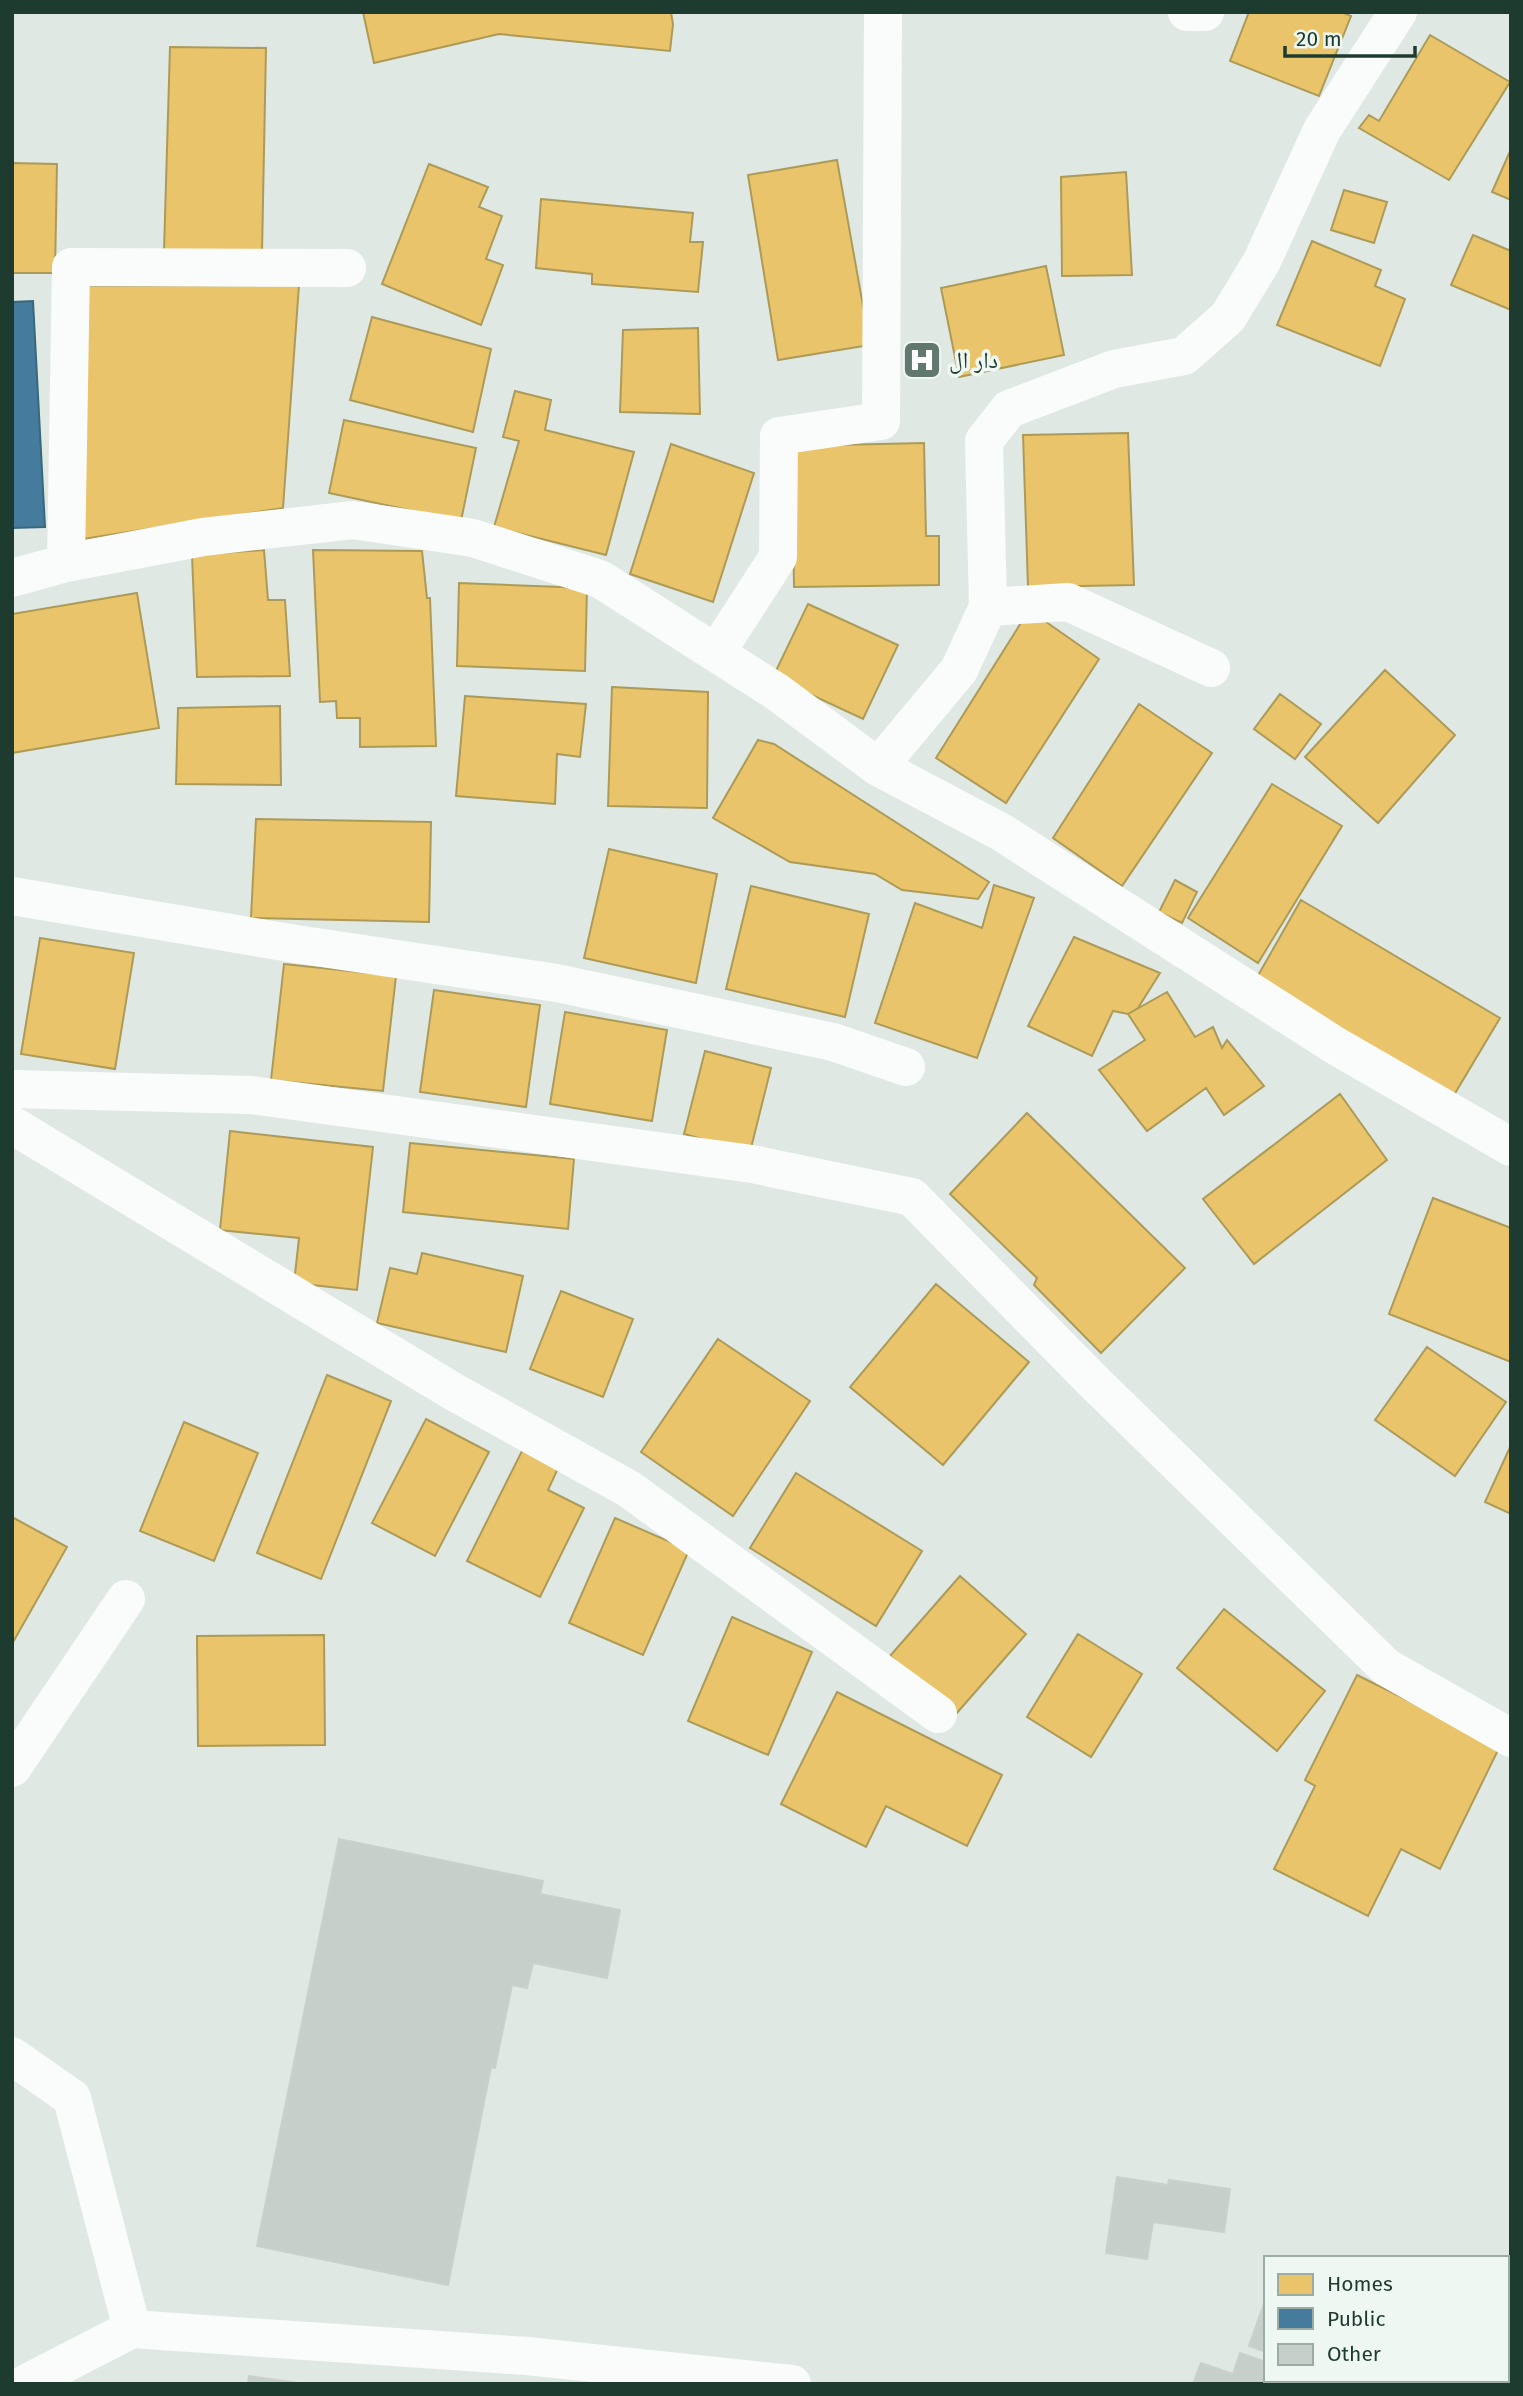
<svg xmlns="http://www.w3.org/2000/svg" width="1523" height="2396" font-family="'Fira Sans','Noto Naskh Arabic',sans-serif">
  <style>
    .homes { fill: #e9c46a; stroke: #ac9b58; stroke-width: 2 }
    .public { fill: #457b9d; stroke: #39687c; stroke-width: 2 }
    .building { fill: #c7cfcb; stroke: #c9d1cd; stroke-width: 2 }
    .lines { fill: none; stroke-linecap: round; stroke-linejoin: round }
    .minor { stroke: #fafcfb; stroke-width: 38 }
    .labels { text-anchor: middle; stroke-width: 7; stroke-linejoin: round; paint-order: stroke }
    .poi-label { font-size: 23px; fill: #1d3c2f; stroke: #eef7f1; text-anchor: start }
  </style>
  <rect width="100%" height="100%" fill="#e0e8e4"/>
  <path class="homes" d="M363,12H671L673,24L670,51L499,34L374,63Z
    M1249,12H1341L1351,16L1319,96L1230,61Z
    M1430,35L1510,82L1449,180L1359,128L1369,115L1379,121Z
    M170,47L266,48L262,253L164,251Z
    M1511,149V200L1492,192Z
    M837,160L870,345L778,360L748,175Z
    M12,163L57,164L55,273H12Z
    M429,164L488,187L479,207L502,216L486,259L503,265L481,325L382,284Z
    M1126,172L1132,275L1062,276L1061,177Z
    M1344,190L1387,202L1374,243L1331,230Z
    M541,199L693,213L690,242H703L698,292L592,284V274L536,268Z
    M1473,235L1511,251V310L1451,285Z
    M1312,241L1381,270L1375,286L1405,299L1380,366L1277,325Z
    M1046,266L1064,355L959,377L941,288Z
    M299,285L283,508L83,539L85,286Z
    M372,317L491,349L473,432L350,400Z
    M698,328L700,414L620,412L623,330Z
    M515,391L551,400L545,430L634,452L606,555L494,527L519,441L503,437Z
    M344,420L476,448L461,521L329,493Z
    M1128,433L1134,585L1028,587L1023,435Z
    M924,443L926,536H939V585L794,587L792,446Z
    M671,444L754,473L713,602L630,574Z
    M264,550L268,600H285L290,676L197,677L192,555Z
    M313,550L422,551L427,598H430L436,746L360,747V718H337L336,701L320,702Z
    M459,583L587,588L585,671L457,666Z
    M137,593L159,728L12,753V614Z
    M808,604L898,645L863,719L773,677Z
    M1029,610L1099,659L1006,803L936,758Z
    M1385,670L1455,735L1378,823L1305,757Z
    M612,687L708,692L707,808L608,806Z
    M1280,694L1321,724L1295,759L1254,729Z
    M465,696L586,704L580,757L557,754L555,804L456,796Z
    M1139,704L1212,753L1122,886L1053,838Z
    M280,706L281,785L176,784L178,708Z
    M758,740L774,744L989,882L978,899L902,890L875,874L790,862L713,818Z
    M1272,784L1342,826L1258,963L1188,918Z
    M256,819L431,822L429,922L251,918Z
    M609,849L717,874L696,983L584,958Z
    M1175,880L1197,892L1182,923L1159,912Z
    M994,885L1034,898L977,1058L875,1023L915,903L982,928Z
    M751,886L869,914L845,1017L726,989Z
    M1301,900L1500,1018L1448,1105L1252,986Z
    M1074,937L1160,973L1138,1008L1128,1014L1113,1011L1092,1056L1028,1026Z
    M40,938L134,953L115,1069L21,1054Z
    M284,964L396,976L383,1091L271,1080Z
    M434,990L540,1005L526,1107L420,1092Z
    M1167,992L1195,1037L1213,1027L1222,1048L1227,1040L1264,1086L1224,1115L1206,1088L1147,1131L1099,1070L1145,1040L1128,1014Z
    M565,1012L667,1030L652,1121L550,1104Z
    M705,1051L771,1068L750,1152L684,1134Z
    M1340,1094L1387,1160L1254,1264L1203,1199Z
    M1027,1113L1185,1268L1101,1353L1034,1285L1037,1278L950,1194Z
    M230,1131L373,1147L357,1290L294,1283L299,1238L220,1230Z
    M410,1143L574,1159L568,1229L403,1212Z
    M1433,1198L1511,1228V1362L1389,1314Z
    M422,1253L523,1276L506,1352L377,1323L390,1268L417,1274Z
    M936,1284L1029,1362L943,1465L850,1387Z
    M561,1291L633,1319L603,1397L530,1369Z
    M718,1339L810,1401L733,1516L641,1452Z
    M1427,1347L1506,1402L1455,1476L1375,1420Z
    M327,1375L391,1401L321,1579L257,1553Z
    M426,1419L489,1452L435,1556L372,1523Z
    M184,1422L258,1453L214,1561L140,1531Z
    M525,1445L560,1464L548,1490L584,1508L540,1597L467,1561Z
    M1511,1445V1514L1485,1502Z
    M796,1473L922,1551L876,1626L750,1548Z
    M12,1517L67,1547L12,1644Z
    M615,1518L689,1550L643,1655L569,1623Z
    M960,1576L1026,1634L956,1714L890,1656Z
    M1224,1609L1325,1691L1277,1751L1177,1668Z
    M732,1617L812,1652L768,1755L688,1721Z
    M1078,1634L1142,1674L1091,1757L1027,1717Z
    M324,1635L325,1745L198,1746L197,1636Z
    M1357,1675L1500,1746L1440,1869L1401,1849L1368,1916L1274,1869L1315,1786L1305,1780Z
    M837,1692L1002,1775L967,1846L886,1806L866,1847L781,1804Z"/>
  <path class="public" d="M33,301L45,527L12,528V302Z"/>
  <path class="building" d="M339,1839L543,1881L540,1894L620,1910L607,1978L533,1963L527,1988L512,1985L495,2068L491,2067L448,2285L257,2246Z
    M1117,2177L1168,2185L1169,2180L1230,2189L1224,2232L1153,2222L1147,2259L1106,2253Z
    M1266,2298V2352L1249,2346Z
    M1240,2353L1266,2362V2380H1319L1329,2384H1193L1201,2363L1233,2374Z
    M249,2376L305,2384H248Z
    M1345,2380H1413L1412,2384H1355Z"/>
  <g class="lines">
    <path class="minor" d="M1187,12H1205
      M66,563L71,267L347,268
      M12,578L66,563L203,537L353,520L473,538L600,579L777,692L878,767L1001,832L1336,1046L1511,1147
      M988,607L1068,602L1211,668
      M716,653L778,557L779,436L881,421L883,12
      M878,767L959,670L988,607L984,441L1009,409L1114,369L1184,356L1228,317L1262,261L1322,130L1398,12
      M12,896L296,944L557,983L833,1042L906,1067
      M12,1089L251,1095L752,1164L912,1197L1093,1381L1386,1667L1511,1738
      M12,1125L454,1392L629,1489L938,1714
      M12,1768L126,1599
      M12,2056L72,2098L132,2329
      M25,2384L132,2329L527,2356L792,2384"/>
  </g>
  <defs>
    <g id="hospital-square" transform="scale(2.0125)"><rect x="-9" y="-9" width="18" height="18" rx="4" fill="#61786e" stroke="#eef7f1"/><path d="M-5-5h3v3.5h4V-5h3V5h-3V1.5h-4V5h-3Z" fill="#fff"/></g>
  </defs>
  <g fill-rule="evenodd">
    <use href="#hospital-square" x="922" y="360"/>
  </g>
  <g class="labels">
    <g class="poi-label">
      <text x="949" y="368">دار ال</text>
    </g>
  </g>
  <rect width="1523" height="2396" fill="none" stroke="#1d3c2f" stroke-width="28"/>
  <rect x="1264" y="2256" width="245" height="126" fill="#eef7f1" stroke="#9aaca3" stroke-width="2"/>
  <rect x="1278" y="2274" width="35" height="21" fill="#e9c46a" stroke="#9aaca3" stroke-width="2"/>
  <text x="1327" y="2291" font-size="21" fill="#1d3c2f">Homes</text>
  <rect x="1278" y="2308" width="35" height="21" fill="#457b9d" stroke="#9aaca3" stroke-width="2"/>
  <text x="1327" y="2326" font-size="21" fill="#1d3c2f">Public</text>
  <rect x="1278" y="2344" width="35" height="21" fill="#c7cfcb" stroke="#9aaca3" stroke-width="2"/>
  <text x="1327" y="2361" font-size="21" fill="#1d3c2f">Other</text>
  <path d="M1285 46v10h130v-10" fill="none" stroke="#1d3c2f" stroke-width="3.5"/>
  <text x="1296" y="46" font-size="21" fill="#1d3c2f" stroke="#eef7f1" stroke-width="5" paint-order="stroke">20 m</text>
</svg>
